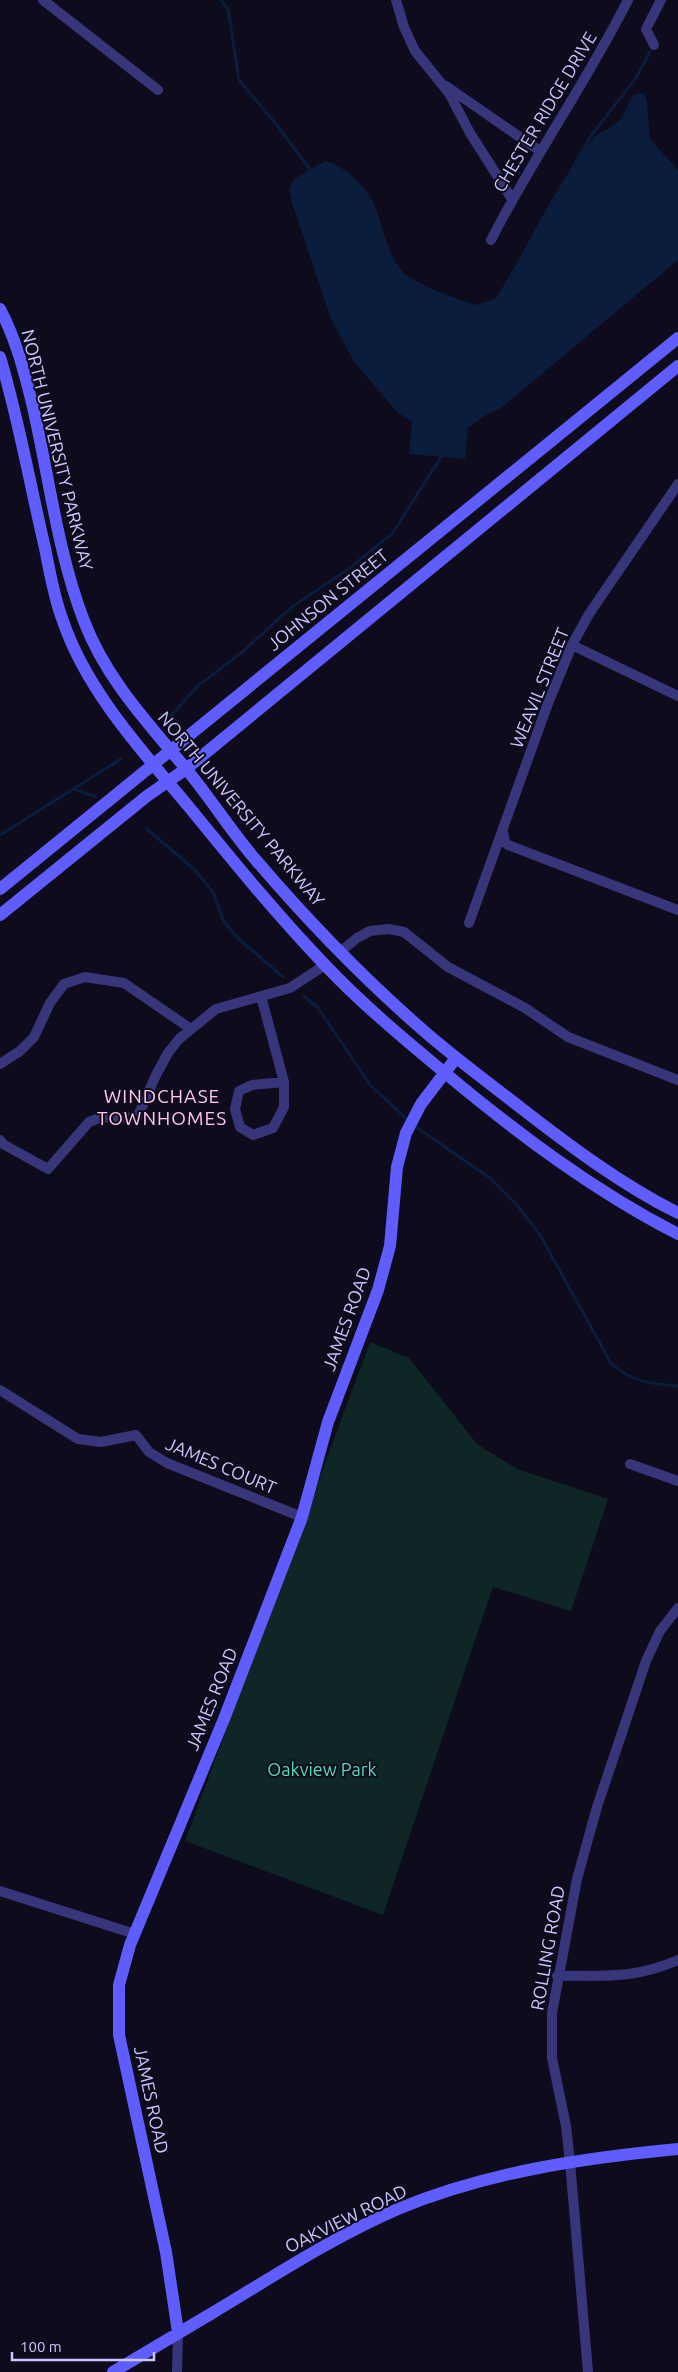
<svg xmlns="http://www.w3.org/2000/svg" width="678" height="2372" font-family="Ubuntu,sans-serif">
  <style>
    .green { fill: #0e2625 }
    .water { fill: #0a1d3c }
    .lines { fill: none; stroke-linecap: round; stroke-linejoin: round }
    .stream { stroke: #0a1d3c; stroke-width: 3 }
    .street { stroke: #38367b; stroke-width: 10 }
    .secondary { stroke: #605dff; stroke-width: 12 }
    .labels { text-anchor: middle; stroke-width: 4; stroke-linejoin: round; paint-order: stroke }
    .street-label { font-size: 18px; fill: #ccc6ff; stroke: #0e0b1c }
    .park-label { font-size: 18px; fill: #53deba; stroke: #0e0b1c }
    .neighbourhood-label { font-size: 19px; letter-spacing: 1px; fill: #ffc8eb; stroke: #0e0b1c }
  </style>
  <rect width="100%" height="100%" fill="#0e0b1c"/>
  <path class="green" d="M370,1342L409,1358L477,1444L517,1469L608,1499L571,1611L493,1587L383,1915L185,1841Z"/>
  <path class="water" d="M644,93L647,102L650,139L678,170V260L500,409L486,415L468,428L465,459L409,454L412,421L398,413L354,362L332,321L293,206L289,190L294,179L325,161C345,165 369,189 376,209C384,230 387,255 403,272C415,284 459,300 476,305L496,298C529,246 553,188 592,140C599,131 612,129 620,120C627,112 627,101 635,94Z"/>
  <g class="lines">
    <path class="stream" d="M221,0L228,9L239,80L276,124L311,171
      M571,171L590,137L636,78L650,52
      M164,723L199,685L241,653L292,607L351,567L392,534L443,454
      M74,789L96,797
      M147,829L195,870L213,892L224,922L240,940L283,977
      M0,835L121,759
      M304,996L318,1008L371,1086L408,1120
      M413,1125L490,1178L517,1205L540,1235L611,1363C631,1382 651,1384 678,1386"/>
    <path class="street" d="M43,0L158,90
      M396,0L404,27L415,51L449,93L470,133L512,199
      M654,45L646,29L661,0
      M446,86L540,151
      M491,240C533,158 586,83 628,0
      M572,645L678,696
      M503,832L505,842L508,845L678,910
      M469,923L547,706L572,645L589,614L678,484
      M340,952L357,938L370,931L389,929L404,932L448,967L525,1008L568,1037L678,1080
      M261,996L284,1082V1107L273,1128L253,1135L240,1127L235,1109L239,1091L252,1085L284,1082
      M0,1064L20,1051L34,1037L50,1003L64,984L85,977L124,983L191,1029
      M0,1140L3,1144L48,1169L89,1122L102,1117L137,1118L156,1075L168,1053L179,1039L216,1009L290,988L325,965
      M0,1390L78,1439L101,1442L136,1435L149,1452L167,1463L302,1517
      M630,1464L678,1481
      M0,1891L135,1934
      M557,1976C606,1975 630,1980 678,1960
      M177,2372L178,2332
      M588,2372L570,2162L566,2126L552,2058V2013L577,1879L597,1807L646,1661L660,1631L678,1608"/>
    <path class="secondary" d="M0,309C16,339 24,371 32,403C49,475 57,551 84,621C106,679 148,723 187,770C211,799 231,831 255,859C307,920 364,979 424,1031C455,1058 489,1083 521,1108C570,1146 622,1185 678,1213
      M0,357C19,420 30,485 45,548C50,573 54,598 63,621C86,690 143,752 189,807C233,861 277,915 325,965C362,1004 404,1039 445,1073C517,1133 594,1191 678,1234
      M0,889L678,338
      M0,915L147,796L186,769L678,366
      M178,2332L166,2252L119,2035V1985L130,1945L224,1719L302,1517L328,1422L378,1290L390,1246L397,1167L406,1133L421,1104L456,1058
      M113,2372C147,2352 180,2332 214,2312C274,2276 333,2237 398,2209C487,2172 583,2158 678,2149"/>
  </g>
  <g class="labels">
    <g class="street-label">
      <text transform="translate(545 112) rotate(-59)" y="6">CHESTER RIDGE DRIVE</text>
      <text transform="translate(57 450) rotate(76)" y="6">NORTH UNIVERSITY PARKWAY</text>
      <text transform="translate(328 600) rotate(-39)" y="6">JOHNSON STREET</text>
      <text transform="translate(540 688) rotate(-68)" y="6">WEAVIL STREET</text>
      <text transform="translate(241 809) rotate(50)" y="6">NORTH UNIVERSITY PARKWAY</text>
      <text transform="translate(347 1319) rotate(-70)" y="6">JAMES ROAD</text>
      <text transform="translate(221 1466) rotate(23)" y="6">JAMES COURT</text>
      <text transform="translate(212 1699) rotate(-68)" y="6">JAMES ROAD</text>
      <text transform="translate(548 1948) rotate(-80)" y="6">ROLLING ROAD</text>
      <text transform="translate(151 2100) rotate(78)" y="6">JAMES ROAD</text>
      <text transform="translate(346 2219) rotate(-26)" y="6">OAKVIEW ROAD</text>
    </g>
    <g class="park-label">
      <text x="322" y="1776">Oakview Park</text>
    </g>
    <g class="neighbourhood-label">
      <text x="162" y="1103">WINDCHASE<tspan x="162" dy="22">TOWNHOMES</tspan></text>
    </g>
  </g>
  <path d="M12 2352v8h142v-8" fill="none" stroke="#ccc6ff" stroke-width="2.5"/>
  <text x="20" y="2352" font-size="15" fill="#ccc6ff" stroke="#0e0b1c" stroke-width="4" paint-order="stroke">100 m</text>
</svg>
